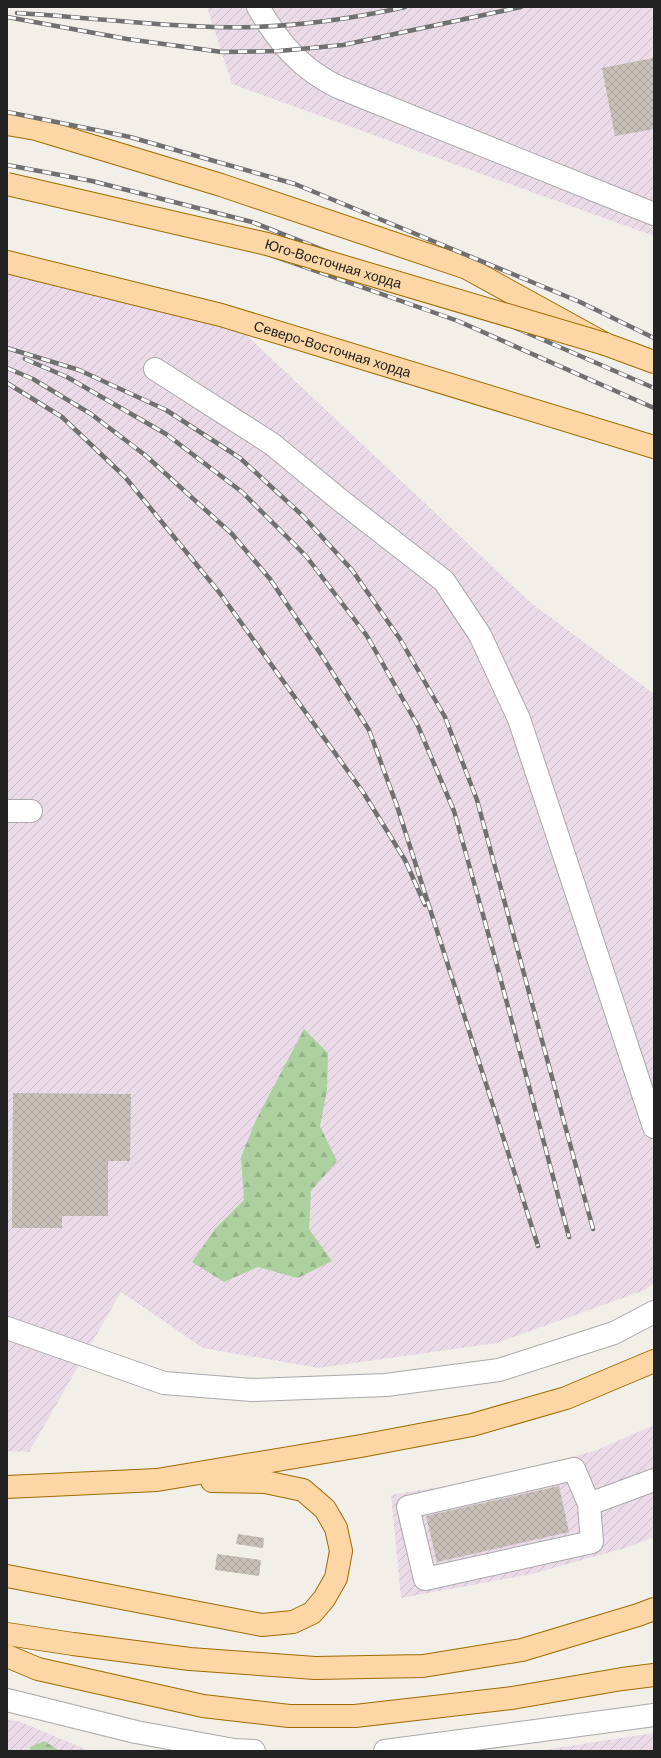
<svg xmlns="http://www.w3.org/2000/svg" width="661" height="1758" font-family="Helvetica,sans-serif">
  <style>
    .industrial { fill: url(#industrial-furrows) }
    .forest { fill: url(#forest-firs) }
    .building { fill: url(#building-cross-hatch) }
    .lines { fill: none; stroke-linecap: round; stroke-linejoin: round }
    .minor-casing { stroke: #a9a9a9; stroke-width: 24 }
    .major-casing { stroke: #a06b00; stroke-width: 24 }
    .minor { stroke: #fff; stroke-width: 22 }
    .major { stroke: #fcd6a4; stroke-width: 22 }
    .rail-casing { stroke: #707070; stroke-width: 4.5 }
    .rail { stroke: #fff; stroke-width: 3; stroke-dasharray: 9; stroke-linecap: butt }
    .major-bridge-casing { stroke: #a06b00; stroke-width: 24; stroke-linecap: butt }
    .major-bridge { stroke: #fcd6a4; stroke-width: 22 }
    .labels { text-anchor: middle; stroke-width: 3.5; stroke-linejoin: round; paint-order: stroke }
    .street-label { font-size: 14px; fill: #222; stroke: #fff }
  </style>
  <defs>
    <pattern id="industrial-furrows" width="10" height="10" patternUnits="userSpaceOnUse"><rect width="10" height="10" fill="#ebdbe8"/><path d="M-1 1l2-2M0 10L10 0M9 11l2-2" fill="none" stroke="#c9bcc7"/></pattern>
    <pattern id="forest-firs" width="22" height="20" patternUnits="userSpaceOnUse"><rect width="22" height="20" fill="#add19e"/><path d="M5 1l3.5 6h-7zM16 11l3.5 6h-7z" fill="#95b388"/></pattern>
    <pattern id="building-cross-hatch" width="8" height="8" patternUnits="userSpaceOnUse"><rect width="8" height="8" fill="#c7bfb8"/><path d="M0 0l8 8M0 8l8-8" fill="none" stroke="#aba49e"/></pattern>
  </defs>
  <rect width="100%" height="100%" fill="#f2efe9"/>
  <path class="industrial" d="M207,7H654V236L232,84Z
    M7,263L241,330L531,603L654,694V1283L645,1290L497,1343L319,1368L203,1348L121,1292L29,1452L7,1451Z
    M654,1425V1537L625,1548L532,1574L401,1598L391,1495L477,1481L552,1462L597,1450Z
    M7,1720L18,1721L90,1751H7Z
    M654,1733V1751H537Z"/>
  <path class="forest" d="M304,1029L328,1053L327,1090L320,1126L337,1161L311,1191L309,1229L332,1261L298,1278L258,1267L224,1282L192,1262L215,1229L244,1200L241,1157L256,1120Z
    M44,1741L60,1751H30V1747Z"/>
  <path class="building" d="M653,58L654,66V129L615,136L602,68Z
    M13,1093L131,1094L130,1161H108V1216H62V1228H12Z
    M559,1486L569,1532L437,1562L426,1516Z
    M238,1534L264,1538L263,1548L236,1544Z
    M217,1554L261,1560L259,1576L215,1570Z"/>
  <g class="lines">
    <g class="minor-casing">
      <path id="minor" d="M258,7C278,42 301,69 338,87L654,214
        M155,369L272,444L340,500L444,581L480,635L519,719L654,1127
        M7,811H31
        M7,1328L164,1383L252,1390L386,1385L499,1370L614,1333L654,1312
        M574,1469L589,1504L592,1542L425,1579L408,1507Z
        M589,1504L654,1480
        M7,1700L136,1732L234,1750L254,1751
        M385,1751L654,1715"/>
    </g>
    <g class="major-casing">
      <g id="major">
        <path d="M7,124L36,129L221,185L467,268L605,344L654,362"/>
        <path id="s1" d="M7,262L221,315L654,447"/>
        <path d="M7,1487L157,1480L361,1446L472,1425L566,1398L654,1361"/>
        <path d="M7,1576L262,1625L293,1622L312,1613L324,1599L336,1578L341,1551L336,1528L325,1509L303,1490L265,1482L212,1481"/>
        <path d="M7,1634L73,1644L190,1659L315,1668L423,1666L522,1650L638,1615L654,1609"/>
        <path d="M7,1656L38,1669L203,1706L289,1716H355L512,1698L622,1679L654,1675"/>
      </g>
    </g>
    <use href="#minor" class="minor"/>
    <use href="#major" class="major"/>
    <g class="rail-casing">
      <path id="rail" d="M17,13C82,17 147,25 213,27C277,29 342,21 405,7
        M7,17L127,39L222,52L279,51L343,45L521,7
        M7,112L130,137L295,184L580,302L654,338
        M7,165L92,181L252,222L465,306L654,388
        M7,190L111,211L245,246L458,321L654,408
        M7,348L79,370L166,410L240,458L303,516L352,570L400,639L445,717L477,800L593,1229
        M25,359L67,377L166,434L242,492L306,556L367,636L418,726L454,811L495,958L569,1237
        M7,368L33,379L91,414L145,455L232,534L270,579L322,656L369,730L397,806L538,1246
        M7,383L62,417L125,477L219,592L363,792L405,860L425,905"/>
    </g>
    <use href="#rail" class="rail"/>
    <g class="major-bridge-casing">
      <g id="major-bridge">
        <path id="s2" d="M7,184L267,244L605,344"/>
      </g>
    </g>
    <use href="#major-bridge" class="major-bridge"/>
  </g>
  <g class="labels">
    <g class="street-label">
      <text dy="5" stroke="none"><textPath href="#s2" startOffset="336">Юго-Восточная хорда</textPath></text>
      <text dy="5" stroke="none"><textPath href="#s1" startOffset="337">Северо-Восточная хорда</textPath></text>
    </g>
  </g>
  <rect width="661" height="1758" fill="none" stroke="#222222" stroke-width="16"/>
</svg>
